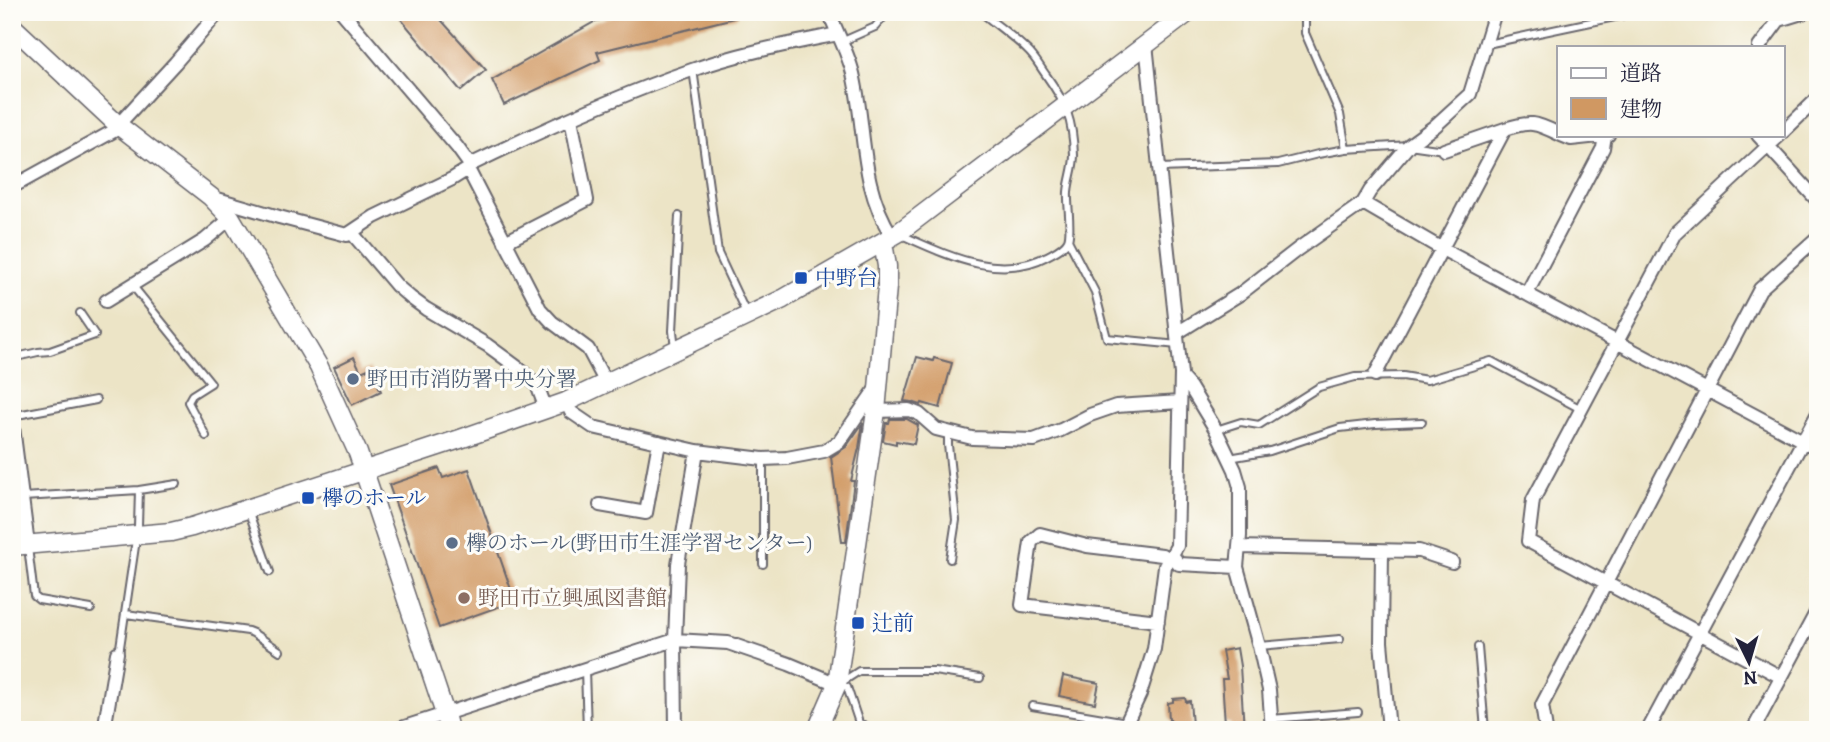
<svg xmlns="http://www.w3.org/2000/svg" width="1830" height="742" font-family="Alegreya,'Noto Serif JP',serif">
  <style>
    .building { fill: #d09862 }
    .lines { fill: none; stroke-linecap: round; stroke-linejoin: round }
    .lane-casing { stroke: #69666c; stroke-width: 10 }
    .street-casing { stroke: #69666c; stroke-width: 16 }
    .secondary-casing { stroke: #69666c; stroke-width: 21 }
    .lane { stroke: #fff; stroke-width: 6 }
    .street { stroke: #fff; stroke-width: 12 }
    .secondary { stroke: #fff; stroke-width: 18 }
    .transit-dot { fill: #1a4fb4; stroke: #fdfcf7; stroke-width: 2.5 }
    .service-dot { fill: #5c6f8a; stroke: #fdfcf7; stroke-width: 2.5 }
    .education-dot { fill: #8d6e63; stroke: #fdfcf7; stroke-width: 2.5 }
    .labels { text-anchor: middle; stroke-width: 6; stroke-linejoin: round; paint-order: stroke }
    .transit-label { font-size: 21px; fill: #164399; stroke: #fdfcf7; text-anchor: start }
    .service-label { font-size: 21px; fill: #4e5e75; stroke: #fdfcf7; text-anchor: start }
    .education-label { font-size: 21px; fill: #785e54; stroke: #fdfcf7; text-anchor: start }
  </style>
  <rect width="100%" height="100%" fill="#fdfcf7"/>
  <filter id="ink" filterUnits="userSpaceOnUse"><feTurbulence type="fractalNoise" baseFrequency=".0143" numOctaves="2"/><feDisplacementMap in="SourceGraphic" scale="14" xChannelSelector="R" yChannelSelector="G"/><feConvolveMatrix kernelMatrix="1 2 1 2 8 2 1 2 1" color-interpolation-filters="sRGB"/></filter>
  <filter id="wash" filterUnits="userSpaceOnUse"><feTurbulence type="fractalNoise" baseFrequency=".00686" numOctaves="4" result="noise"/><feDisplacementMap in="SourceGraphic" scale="28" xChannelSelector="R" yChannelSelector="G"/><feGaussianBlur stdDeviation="1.57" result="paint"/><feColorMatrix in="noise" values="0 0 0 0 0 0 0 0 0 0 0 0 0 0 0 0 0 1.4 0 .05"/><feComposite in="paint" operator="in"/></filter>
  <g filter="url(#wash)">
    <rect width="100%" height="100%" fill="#ece4c6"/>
    <g id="blocks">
      <path class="building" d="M395,12H434L486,70L461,91Z
        M631,12H737L738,17L597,52L600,60L504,105L492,80L596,21Z
        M354,357L361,372L370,368L381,391L352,405L334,367Z
        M917,357L933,361L934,358L952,363L940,408L922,403L921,405L912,402L904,401Z
        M890,419H907L918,425L914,444L896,441V444L883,441L886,423H889Z
        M863,423L859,448L851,481H854L846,542H842L831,457L846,447Z
        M439,468L443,478L469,469L515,601L439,628L389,485Z
        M1237,648L1240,666L1244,730H1231L1230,723H1225L1222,679H1227L1222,651Z
        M1063,676L1099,683L1095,703L1059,696Z
        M1185,698L1186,702L1190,701L1192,725L1188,726V730H1172L1171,720H1169L1168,703L1173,702V699Z"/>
    </g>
  </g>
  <g filter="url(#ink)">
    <use href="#blocks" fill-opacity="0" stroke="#69666c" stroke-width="2"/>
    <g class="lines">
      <g class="lane-casing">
        <path id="lane" d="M1305,12V33L1340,114L1346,149L1409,145L1444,150
          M841,42L875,27L888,12
          M1487,44L1624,15L1628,12
          M693,69L718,253L747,315
          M1159,168L1278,164L1318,154L1346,149
          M899,234C945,254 998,282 1047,256C1054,252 1064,248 1068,240C1072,230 1067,204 1068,192C1069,179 1074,168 1074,155C1073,120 1066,103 1046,75C1040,67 1035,57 1027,50C1013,36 996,25 981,12
          M1068,240L1095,292L1107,338L1178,345
          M132,285L211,383L192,395L188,402L206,436
          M675,348L673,331L679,216
          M12,358L38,352L50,351L95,335L80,313
          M12,416L96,400
          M1216,430L1241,422L1259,425L1319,387L1355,377L1403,376L1427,380L1491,361L1581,409
          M948,433V445L956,520L950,559
          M1229,458L1270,451L1340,428L1375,424L1422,422
          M139,490L177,484
          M23,497L139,490L138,526L119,654
          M248,510L270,572
          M28,547L34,596L39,600L91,609
          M763,564V459
          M126,614L248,631L253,633L280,651
          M1259,646L1340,639
          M1478,647L1485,730
          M585,670L587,730
          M842,682L859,671H934L980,678
          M837,684L847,687L859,723L874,730
          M1032,706L1127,722
          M1271,719L1358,712"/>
      </g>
      <g class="street-casing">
        <path id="street" d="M342,12L457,147L470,165
          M829,12C837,34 850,56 854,78C866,133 860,186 892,236
          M1759,47L1779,20L1805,12
          M118,125L175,63L219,12
          M1783,132L1818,98
          M1561,135L1571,139L1608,135
          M1758,135L1818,201
          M1780,135L1675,233L1533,500L1528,541L1781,677
          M1444,150L1505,129
          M468,169L540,309L552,322L588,349L606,383
          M12,187L121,127
          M214,198L279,217L347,235L374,217L452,179L468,169L470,165C542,130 616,96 692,70C739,53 789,44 838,34
          M1363,203L1442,249L1818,449
          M352,233L397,286L411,298L426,309L487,345L517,367L537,385L546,409
          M505,242L587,200L571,119
          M1527,293L1603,148L1605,135
          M106,301L205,240L231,218
          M1177,333L1240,294L1298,249L1363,203L1370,191L1409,145L1435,126L1470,94L1495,12
          M1375,375L1505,129C1530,121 1535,122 1559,134
          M1181,377L1190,387L1216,430L1235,470L1240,487V536L1237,567L1259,646L1269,690L1272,730
          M566,402L571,412L593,427L697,451L763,459L787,458L824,451L839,442L877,387
          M876,411L909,410L919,414L936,429L972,438L1034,440L1061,430L1090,415L1116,406L1180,402
          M12,419L28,545
          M600,505L646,513L659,442
          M1239,547L1419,551L1452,562
          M1382,551L1381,642L1389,730
          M1172,555L1179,564L1237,567
          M1158,621L1022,605L1031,542L1040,534L1087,546L1162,555L1168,559
          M104,730L117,653
          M395,730L675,640L728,643L789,664L837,684
          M676,730L675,640L678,564L697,451
          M1123,730L1140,694L1154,649L1165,566L1177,546L1181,374L1146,44
          M1546,730L1542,705L1760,289L1818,237
          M1648,730L1818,413
          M1753,730L1818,609"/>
      </g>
      <g class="secondary-casing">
        <path id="secondary" d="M12,26L118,125L211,197L231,218L319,367L358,453L445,714L449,730
          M12,546L171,532L192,527L460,439L566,402L783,299L898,233L1189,12
          M817,730L837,684L876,411L887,287V266L883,243"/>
      </g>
      <use href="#lane" class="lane"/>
      <use href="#street" class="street"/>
      <use href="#secondary" class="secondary"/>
    </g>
  </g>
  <g class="transit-dot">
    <rect x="794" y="271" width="14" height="14" rx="3.5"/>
    <rect x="301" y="491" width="14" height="14" rx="3.5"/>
    <rect x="851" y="616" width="14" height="14" rx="3.5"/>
  </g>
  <g class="service-dot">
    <circle cx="353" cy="379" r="7"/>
    <circle cx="452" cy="543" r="7"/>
  </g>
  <circle class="education-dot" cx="464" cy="598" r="7"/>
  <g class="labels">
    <g class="transit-label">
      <text x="815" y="285">中野台</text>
      <text x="322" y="505">欅のホール</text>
      <text x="872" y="630">辻前</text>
    </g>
    <g class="service-label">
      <text x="367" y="386">野田市消防署中央分署</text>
      <text x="466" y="550">欅のホール(野田市生涯学習センター)</text>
    </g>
    <g class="education-label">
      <text x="478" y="605">野田市立興風図書館</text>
    </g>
  </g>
  <rect width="1830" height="742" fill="none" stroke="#fdfcf7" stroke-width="42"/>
  <rect x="1557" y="46" width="228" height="91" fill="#fdfcf7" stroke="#a5a5ac" stroke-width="2"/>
  <rect x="1571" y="68" width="35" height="10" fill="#ffffff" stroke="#a5a5ac" stroke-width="2"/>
  <text x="1620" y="80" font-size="21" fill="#22223b">道路</text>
  <rect x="1571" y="98" width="35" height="21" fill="#d09862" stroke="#a5a5ac" stroke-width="2"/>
  <text x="1620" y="116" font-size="21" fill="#22223b">建物</text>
  <g transform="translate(1749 662) rotate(175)" stroke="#fdfcf7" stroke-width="5" paint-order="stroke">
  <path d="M0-5L12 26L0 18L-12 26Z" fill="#22223b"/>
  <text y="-10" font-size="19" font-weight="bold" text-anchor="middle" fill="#22223b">N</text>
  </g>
</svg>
